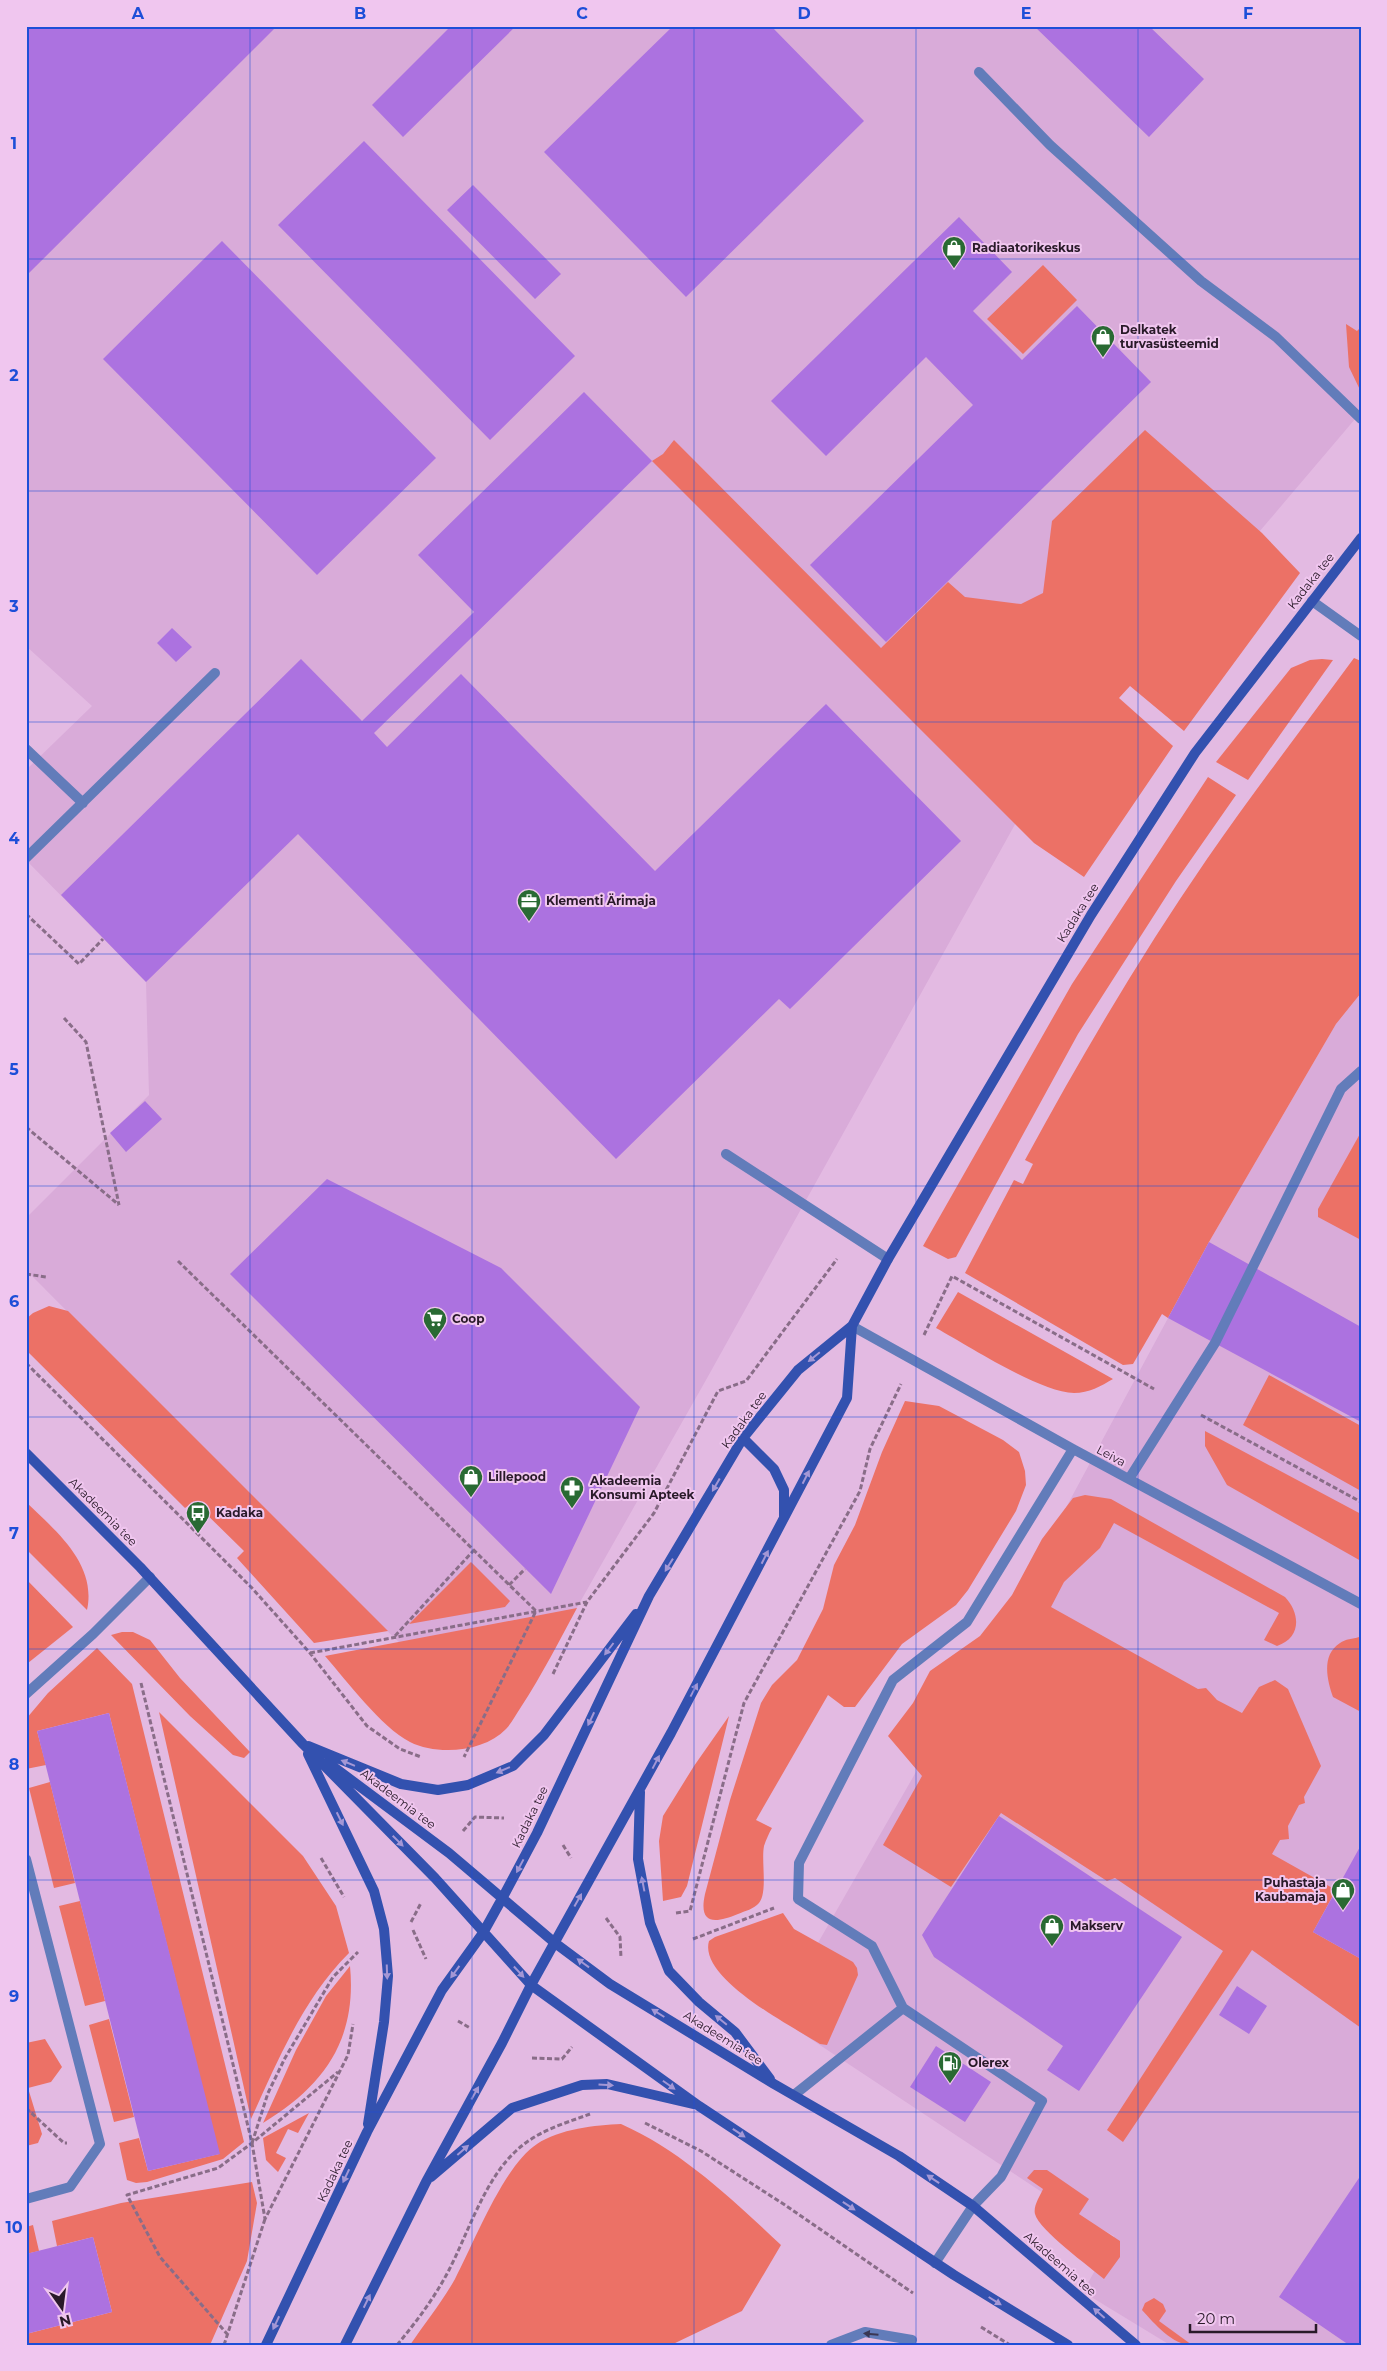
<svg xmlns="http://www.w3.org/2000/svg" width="1387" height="2371" font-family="Montserrat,sans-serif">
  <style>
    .built { fill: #d9abd9 }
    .green { fill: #ec7166 }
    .building { fill: #ac72e0 }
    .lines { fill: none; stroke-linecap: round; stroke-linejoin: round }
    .path { stroke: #896d88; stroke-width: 3; stroke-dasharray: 5 2.5; stroke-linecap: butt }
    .service { stroke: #627cba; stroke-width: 10 }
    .minor { stroke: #627cba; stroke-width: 10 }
    .secondary { stroke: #3351af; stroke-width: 10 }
    .oneway { fill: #a497d5 }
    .oneway2 { fill: #3a3754 }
    .grid { fill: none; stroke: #1d4ed8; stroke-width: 1; stroke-opacity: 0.55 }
    .labels { text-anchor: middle; stroke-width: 4; stroke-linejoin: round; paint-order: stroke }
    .poi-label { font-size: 12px; font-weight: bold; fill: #291a29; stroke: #f0c6ef; text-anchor: start }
    .street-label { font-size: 12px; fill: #291a29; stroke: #f0c6ef }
    .neatline { fill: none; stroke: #1d4ed8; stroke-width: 2 }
    .grid-label { font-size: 16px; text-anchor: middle; font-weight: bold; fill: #1d4ed8 }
  </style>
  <rect width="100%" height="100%" fill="#e3bae2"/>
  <path class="built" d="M26,26H1361V412L1023,810L706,1380L550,1655L432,1673L370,1615L26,1270V1218L149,1095L146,982L26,860V770L92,706L26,646Z
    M1361,993V2345H1170L1083,2292L1114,2236L1075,2214L776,2016L1041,1554L1209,1242L1336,1024Z"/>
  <path class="green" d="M1043,265L1077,300L1023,354L987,319Z
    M1346,324L1357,331L1361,327V392L1349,367Z
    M1145,430L1262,533L1300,573L1184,731L1130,686L1119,698L1173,746L1084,877L1034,843L652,461L663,454L674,440L881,648L948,582L965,597L1021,604L1043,593L1052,521Z
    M1354,658L1361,661V993L1336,1024L1209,1242L1168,1318L1162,1314L1133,1364L1123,1365L965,1273L1014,1180L1023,1184L1033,1164L1025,1160C1081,1057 1140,956 1207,859C1254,791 1305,725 1354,658Z
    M1322,659L1333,660L1248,780L1216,762L1291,668L1310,660Z
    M1208,777L1236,795L1176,881L1078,1034L956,1257L948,1259L923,1246L1072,984Z
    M1361,1132V1240L1318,1217V1209Z
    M958,1292L1113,1379C1101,1386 1089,1393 1074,1393C1039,1392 969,1346 936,1328Z
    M49,1306L68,1311L388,1631L314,1643L237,1558L244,1551L194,1502L185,1508L26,1350V1319L33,1313Z
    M1269,1375L1361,1426V1491L1243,1425Z
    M905,1401L939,1406L1003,1440L1019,1452L1025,1471L1026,1485L1016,1511L968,1590L956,1605L902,1644L855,1707H844L828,1695L756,1820L772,1828C769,1833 766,1840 764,1846C761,1861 768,1892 759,1903C754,1909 745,1911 738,1914C716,1923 698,1926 705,1894L730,1800L761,1703L772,1685L797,1660L823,1609L834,1565L855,1525L882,1452Z
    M1205,1431L1361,1514V1561L1227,1485L1205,1446Z
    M1085,1495L1111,1499L1285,1597C1301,1614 1301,1638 1277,1646L1264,1640L1279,1613L1114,1523L1100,1548L1064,1582L1051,1607L1198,1689L1206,1688L1217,1700L1242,1713L1259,1687L1275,1680L1288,1689L1321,1766L1304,1797L1305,1803L1299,1805L1288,1826L1289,1839L1280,1840L1272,1854L1336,1890L1313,1932L1361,1959V2028L1252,1950L1123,2142L1107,2130L1223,1951L1115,1878L1107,1881L1001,1813L951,1887L883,1845L922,1776L888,1736L913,1703L930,1671L980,1636L1012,1595L1042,1539L1073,1498Z
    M26,1502C56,1531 97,1564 87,1610L26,1549Z
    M471,1562L510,1601L505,1607L409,1624Z
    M26,1579L73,1627L28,1663L26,1661Z
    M577,1608C559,1641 542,1675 521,1707C516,1714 512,1723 506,1729C484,1752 438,1756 410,1742C381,1727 347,1681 325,1656Z
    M122,1632H133L150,1640L180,1678L250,1752L244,1758L233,1755L190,1716L111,1635Z
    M1359,1637L1361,1638V1712L1333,1697C1327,1680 1321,1655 1340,1643C1345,1639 1353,1639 1359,1637Z
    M97,1648L132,1684L244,2142L223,2159L147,2182L136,2183L127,2180L119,2143L139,2138L148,2171L219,2154L109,1713L37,1731L46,1765L26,1769V1719L48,1693Z
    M159,1712L303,1856L336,1906L349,1953C303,1999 278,2060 251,2119Z
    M729,1716L687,1886L681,1897L663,1901L659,1841L663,1816L694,1766Z
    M50,1782L75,1883L54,1888L29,1788Z
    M80,1901L105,2001L85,2006L59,1906Z
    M783,1913L794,1929L853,1962L857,1968L858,1975L827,2045L820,2044C793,2027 698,1978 709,1941L715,1937Z
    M350,1966C357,2040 324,2086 263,2123L296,2050L326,1996Z
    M109,2019L134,2117L114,2122L89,2025Z
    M45,2039L62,2067L51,2082L28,2088L42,2134L38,2143L26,2146V2043Z
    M309,2113L298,2133L288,2129L276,2153L286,2158L278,2172L266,2160L263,2138Z
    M621,2124C682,2151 733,2200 781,2245L742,2311L671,2345H410C425,2323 442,2302 455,2279C474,2243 504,2165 537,2144C559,2129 596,2125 621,2124Z
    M1034,2170H1047L1089,2199L1079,2214L1120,2241V2257L1104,2279C1090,2267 1039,2230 1035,2214C1033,2206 1040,2196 1043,2189L1027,2178Z
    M252,2182L257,2203L247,2261L210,2345H26V2334L112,2312L93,2237L57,2246L52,2221L121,2203Z
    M33,2225L39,2251L26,2254V2227Z
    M1154,2298L1163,2304L1166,2311L1159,2321L1192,2345C1172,2345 1155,2324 1142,2310L1145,2303Z"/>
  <path class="building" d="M26,26H277L26,276Z
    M451,26H516L403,137L372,105Z
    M673,26H771L864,121L686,297L544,152Z
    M1034,26H1149L1204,79L1149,137Z
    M364,141L575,356L490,440L278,225Z
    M473,185L561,274L535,299L447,210Z
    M959,217L1012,272L973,311L1022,360L1077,306L1151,382L886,642L810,565L973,405L926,357L826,456L771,401Z
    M222,241L436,458L317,575L103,359Z
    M584,392L652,461L374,733L387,747L461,674L655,871L826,704L961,841L790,1009L779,999L616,1159L298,834L146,982L61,895L301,659L362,721L474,612L418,555Z
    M172,628L192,647L176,662L157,643Z
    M145,1101L162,1119L126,1152L110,1133Z
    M327,1179L501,1268L640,1407L551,1594L230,1274Z
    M1209,1242L1361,1327V1422L1168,1318Z
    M109,1713L220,2154L148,2171L37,1731Z
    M999,1816L1182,1937L1079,2091L1047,2070L1063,2046L934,1957L922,1935Z
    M1361,1845V1959L1313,1932Z
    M1237,1986L1267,2006L1249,2034L1219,2015Z
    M936,2046L991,2082L965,2122L910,2087Z
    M1361,2175V2345H1349L1279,2297Z
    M93,2237L112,2312L26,2334V2254Z"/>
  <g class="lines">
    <path class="path" d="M26,914L79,964L103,939
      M64,1018L86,1042L119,1205
      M26,1127L119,1205
      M178,1261L536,1611L464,1757
      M26,1274L46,1277
      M924,1335L952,1276L1154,1389
      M26,1363L251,1587L310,1653L367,1726L400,1749L421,1757
      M1201,1415L1361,1502
      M509,1585L525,1569
      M395,1636L474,1550
      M310,1653L587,1602
      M553,1674L587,1602L654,1513L718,1391L746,1381L837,1259
      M141,1683L252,2143L265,2219L348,2055L353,2024
      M463,1831L475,1817L504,1818
      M563,1845L571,1858
      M321,1858L344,1897
      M676,1913L690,1911L744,1703L860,1491L870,1449L901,1384
      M606,1918L620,1937L621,1958
      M411,1922L421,1903
      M413,1930L426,1959
      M693,1939L774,1908
      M458,2021L470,2028
      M532,2058L562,2059L572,2047
      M26,2108L64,2143H67
      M645,2123L701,2151L785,2205L913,2293
      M252,2143L268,2093L285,2058L333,1977L358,1952
      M981,2327L1010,2345
      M228,2335L160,2257L127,2195L218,2168L252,2143L338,2072
      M224,2345L265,2219
      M397,2345C417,2321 435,2297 449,2270C468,2233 485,2179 516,2151C537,2131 563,2124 590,2114"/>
    <path class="service" d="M979,72L1050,145L1201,281L1276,337L1361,419
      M26,749L83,803
      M26,858L215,673
      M726,1154L888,1259
      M852,1326L1073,1449L1361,1604
      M1129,1479L1215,1343L1341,1089L1361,1071
      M903,2008L872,1946L798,1899L799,1863L893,1680L967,1622L1073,1449
      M794,2095L903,2008L1042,2101L1001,2177L973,2206L935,2263
      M831,2345L865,2332L912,2340"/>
    <path class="minor" d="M1312,601L1361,636
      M26,1694L93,1634L150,1577
      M26,1859L100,2144L70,2187L26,2199"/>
    <path class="secondary" d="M743,1438L774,1469L784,1490V1517
      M26,1453L140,1567L303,1744L435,1878L531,1985L699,2106L954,2275L1068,2345
      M308,1746L401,1784L438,1790L468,1785L513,1766L544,1735L636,1614
      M308,1754L374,1891L384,1929L388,1976L384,2022L368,2124
      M327,1762L449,1853L555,1943L610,1984L774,2084L899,2156L973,2206L1136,2345
      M640,1792L638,1859L650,1923L669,1971L699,2002L735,2032L770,2079
      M431,2177L512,2108L582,2085L607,2084L693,2104
      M266,2345L367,2132L442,1990L483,1933L503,1897L537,1833L649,1596L743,1438L798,1370L852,1326L888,1259L1091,915L1195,753L1361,538
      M345,2345L426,2182L502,2043L531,1985L671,1733L847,1398L852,1326"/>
  </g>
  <defs><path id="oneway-solid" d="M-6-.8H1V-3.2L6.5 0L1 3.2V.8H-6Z" transform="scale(1.25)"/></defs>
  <g class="oneway">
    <use href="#oneway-solid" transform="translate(814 1357) rotate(141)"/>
    <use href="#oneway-solid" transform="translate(806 1477) rotate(-63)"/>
    <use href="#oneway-solid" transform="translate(716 1485) rotate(120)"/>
    <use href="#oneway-solid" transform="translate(765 1557) rotate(-63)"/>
    <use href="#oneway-solid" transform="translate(669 1565) rotate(122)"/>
    <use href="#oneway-solid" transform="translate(609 1649) rotate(127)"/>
    <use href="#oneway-solid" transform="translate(694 1690) rotate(-62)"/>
    <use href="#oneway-solid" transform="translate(591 1719) rotate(115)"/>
    <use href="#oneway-solid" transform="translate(656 1762) rotate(-62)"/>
    <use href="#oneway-solid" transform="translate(348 1763) rotate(-158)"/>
    <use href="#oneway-solid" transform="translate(503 1770) rotate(157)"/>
    <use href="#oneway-solid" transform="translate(340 1819) rotate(64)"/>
    <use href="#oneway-solid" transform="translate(398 1841) rotate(45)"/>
    <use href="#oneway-solid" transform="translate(520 1866) rotate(118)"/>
    <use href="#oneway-solid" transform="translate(643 1884) rotate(-101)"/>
    <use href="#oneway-solid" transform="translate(578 1900) rotate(-61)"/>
    <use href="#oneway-solid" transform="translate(583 1963) rotate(-144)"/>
    <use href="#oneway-solid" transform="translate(387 1972) rotate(88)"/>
    <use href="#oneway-solid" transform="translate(455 1972) rotate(126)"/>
    <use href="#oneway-solid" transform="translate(519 1972) rotate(47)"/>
    <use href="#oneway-solid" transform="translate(658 2013) rotate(-148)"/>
    <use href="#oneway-solid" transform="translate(721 2020) rotate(-141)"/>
    <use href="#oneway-solid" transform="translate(606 2085) rotate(4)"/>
    <use href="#oneway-solid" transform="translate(669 2085) rotate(35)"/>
    <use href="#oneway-solid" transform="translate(475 2093) rotate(-61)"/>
    <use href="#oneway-solid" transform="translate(739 2133) rotate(34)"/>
    <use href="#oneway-solid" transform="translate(463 2150) rotate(-41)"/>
    <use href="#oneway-solid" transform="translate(346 2176) rotate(115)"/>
    <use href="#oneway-solid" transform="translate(933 2179) rotate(-146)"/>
    <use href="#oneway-solid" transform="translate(849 2206) rotate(34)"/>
    <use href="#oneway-solid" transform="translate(367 2301) rotate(-64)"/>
    <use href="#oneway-solid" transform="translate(995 2301) rotate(32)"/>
    <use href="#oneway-solid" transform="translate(1099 2313) rotate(-139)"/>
    <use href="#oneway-solid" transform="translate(276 2323) rotate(115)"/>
  </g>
  <use class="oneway2" href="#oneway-solid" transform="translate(871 2334) rotate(-175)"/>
  <path class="grid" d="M250,26V2345M472,26V2345M694,26V2345M916,26V2345M1138,26V2345M26,259H1361M26,491H1361M26,722H1361M26,954H1361M26,1186H1361M26,1417H1361M26,1649H1361M26,1880H1361M26,2112H1361"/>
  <defs>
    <g id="shop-pin" transform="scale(1.25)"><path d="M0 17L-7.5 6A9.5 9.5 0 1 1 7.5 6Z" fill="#296a33" stroke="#f0c6ef"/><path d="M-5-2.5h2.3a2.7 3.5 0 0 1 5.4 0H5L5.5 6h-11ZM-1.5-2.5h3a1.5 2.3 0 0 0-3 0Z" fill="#fff"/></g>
    <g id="office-pin" transform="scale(1.25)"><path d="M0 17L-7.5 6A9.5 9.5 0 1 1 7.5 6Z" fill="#296a33" stroke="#f0c6ef"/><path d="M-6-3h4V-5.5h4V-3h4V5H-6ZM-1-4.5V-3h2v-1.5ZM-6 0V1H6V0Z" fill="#fff"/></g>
    <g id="supermarket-pin" transform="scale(1.25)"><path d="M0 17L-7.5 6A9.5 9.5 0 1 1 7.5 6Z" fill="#296a33" stroke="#f0c6ef"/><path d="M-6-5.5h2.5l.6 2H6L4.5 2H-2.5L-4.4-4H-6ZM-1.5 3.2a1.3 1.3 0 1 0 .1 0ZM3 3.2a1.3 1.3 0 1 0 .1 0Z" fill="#fff"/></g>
    <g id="pharmacy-pin" transform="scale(1.25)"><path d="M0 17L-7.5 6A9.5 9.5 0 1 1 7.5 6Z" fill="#296a33" stroke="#f0c6ef"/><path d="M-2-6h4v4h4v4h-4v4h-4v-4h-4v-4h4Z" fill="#fff"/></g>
    <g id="bus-pin" transform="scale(1.25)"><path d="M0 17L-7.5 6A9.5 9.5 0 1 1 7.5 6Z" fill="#296a33" stroke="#f0c6ef"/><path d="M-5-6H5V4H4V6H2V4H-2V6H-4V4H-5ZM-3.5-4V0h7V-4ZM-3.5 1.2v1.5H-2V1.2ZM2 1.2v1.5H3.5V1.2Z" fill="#fff"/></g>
    <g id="fuel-pin" transform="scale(1.25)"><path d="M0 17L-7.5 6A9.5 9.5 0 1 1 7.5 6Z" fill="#296a33" stroke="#f0c6ef"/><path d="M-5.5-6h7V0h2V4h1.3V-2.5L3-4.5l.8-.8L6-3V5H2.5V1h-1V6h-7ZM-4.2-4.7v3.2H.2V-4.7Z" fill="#fff"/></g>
  </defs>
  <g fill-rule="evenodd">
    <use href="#shop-pin" x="954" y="248"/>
    <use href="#shop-pin" x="1103" y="337"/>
    <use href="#office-pin" x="529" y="901"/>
    <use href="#supermarket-pin" x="435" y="1319"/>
    <use href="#shop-pin" x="471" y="1477"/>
    <use href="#pharmacy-pin" x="572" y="1488"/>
    <use href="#bus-pin" x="198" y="1513"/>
    <use href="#shop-pin" x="1343" y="1890"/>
    <use href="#shop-pin" x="1052" y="1926"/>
    <use href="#fuel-pin" x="950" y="2063"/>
  </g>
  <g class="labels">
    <g class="poi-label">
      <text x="972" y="252">Radiaatorikeskus</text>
      <text x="1120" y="334">Delkatek<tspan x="1120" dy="14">turvasüsteemid</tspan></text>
      <text x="546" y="905">Klementi Ärimaja</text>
      <text x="452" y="1323">Coop</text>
      <text x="488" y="1481">Lillepood</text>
      <text x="590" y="1485">Akadeemia<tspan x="590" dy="14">Konsumi Apteek</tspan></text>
      <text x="216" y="1517">Kadaka</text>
      <text x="1326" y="1887" text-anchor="end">Puhastaja<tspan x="1326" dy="14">Kaubamaja</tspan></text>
      <text x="1070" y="1930">Makserv</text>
      <text x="968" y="2067">Olerex</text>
    </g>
    <g class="street-label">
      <text transform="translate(1311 581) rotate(-52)" y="4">Kadaka tee</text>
      <text transform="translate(1078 913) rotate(-58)" y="4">Kadaka tee</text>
      <text transform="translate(744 1420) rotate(-54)" y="4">Kadaka tee</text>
      <text transform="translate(1111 1456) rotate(28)" y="4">Leiva</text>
      <text transform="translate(103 1512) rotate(45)" y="4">Akadeemia tee</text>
      <text transform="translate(398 1799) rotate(37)" y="4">Akadeemia tee</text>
      <text transform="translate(530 1817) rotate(-64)" y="4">Kadaka tee</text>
      <text transform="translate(723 2038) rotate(32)" y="4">Akadeemia tee</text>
      <text transform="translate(335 2171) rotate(-65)" y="4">Kadaka tee</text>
      <text transform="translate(1060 2264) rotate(41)" y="4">Akadeemia tee</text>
    </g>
  </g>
  <rect width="1387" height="2371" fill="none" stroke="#f0c6ef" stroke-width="55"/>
  <g transform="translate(62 2308) rotate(166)" stroke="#f0c6ef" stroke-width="4" paint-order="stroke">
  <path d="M0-4L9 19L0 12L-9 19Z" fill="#291a29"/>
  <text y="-8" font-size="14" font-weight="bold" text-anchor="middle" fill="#291a29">N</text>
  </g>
  <path d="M1190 2324v8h126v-8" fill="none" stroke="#291a29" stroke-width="2.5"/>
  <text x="1197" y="2324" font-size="15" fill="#291a29" stroke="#f0c6ef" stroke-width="4" paint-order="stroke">20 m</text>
  <rect x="28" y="28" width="1332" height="2316" class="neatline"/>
  <g class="grid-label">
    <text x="138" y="19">A</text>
    <text x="360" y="19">B</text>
    <text x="582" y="19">C</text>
    <text x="804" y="19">D</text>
    <text x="1026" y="19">E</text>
    <text x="1248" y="19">F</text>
    <text x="14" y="149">1</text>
    <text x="14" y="381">2</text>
    <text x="14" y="612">3</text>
    <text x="14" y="844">4</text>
    <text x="14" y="1075">5</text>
    <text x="14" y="1307">6</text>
    <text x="14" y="1539">7</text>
    <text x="14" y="1770">8</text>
    <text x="14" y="2002">9</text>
    <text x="14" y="2233">10</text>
  </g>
</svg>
